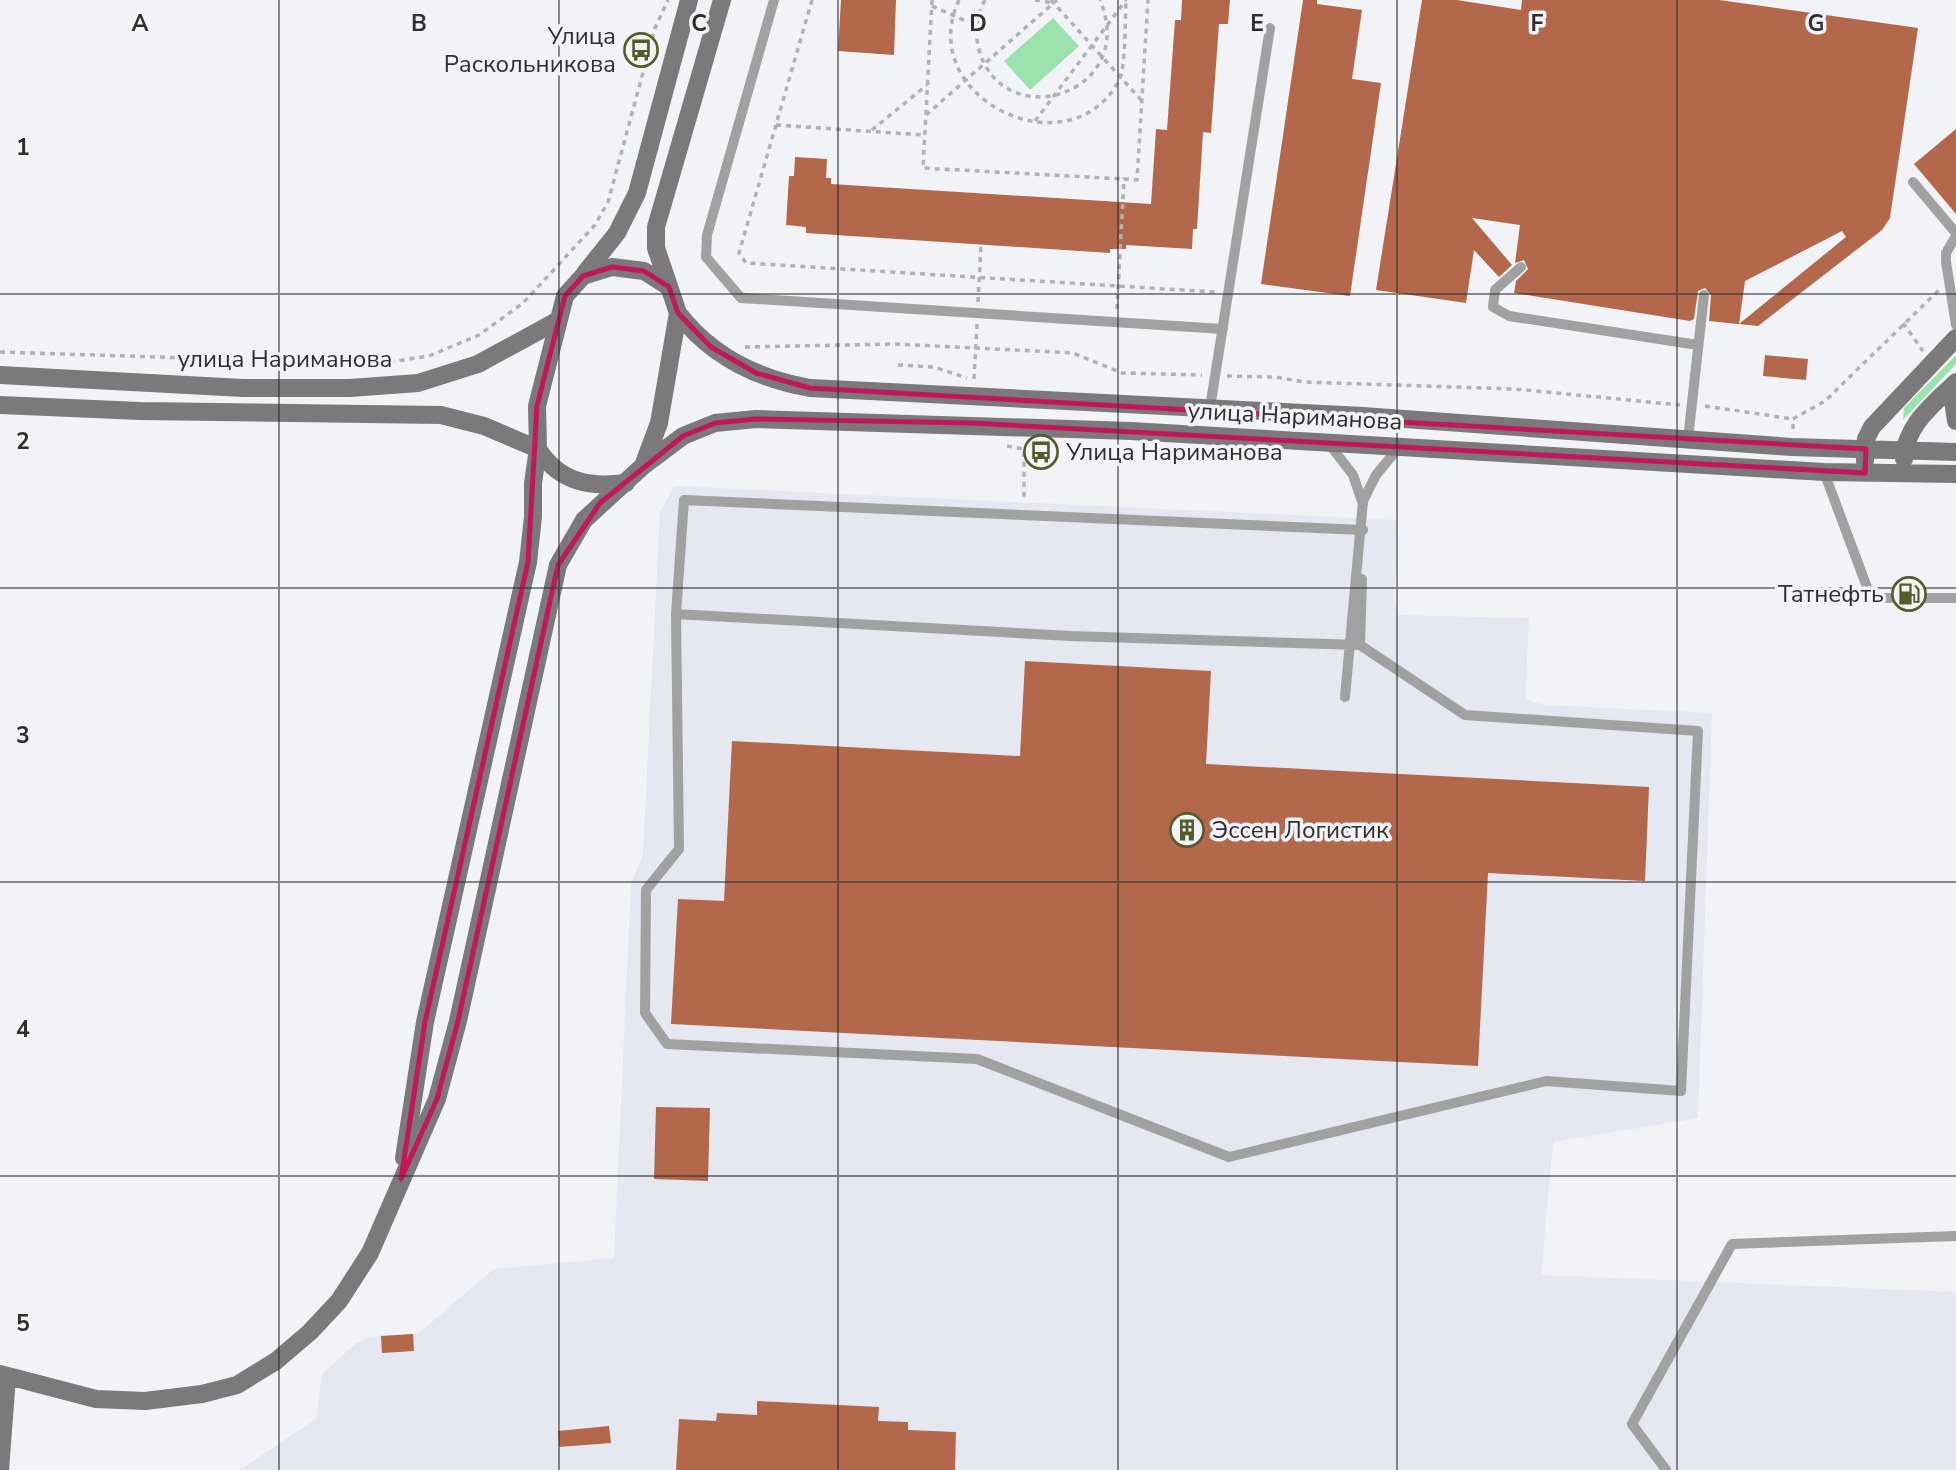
<svg xmlns="http://www.w3.org/2000/svg" width="1956" height="1470" font-family="'Nunito Sans',sans-serif">
  <style>
    .built { fill: #e5e7f1 }
    .green { fill: #9ce2af }
    .building { fill: #b3674b; fill-rule: evenodd }
    .lines { fill: none; stroke-linecap: round; stroke-linejoin: round }
    .path { stroke: #b1b2b4; stroke-width: 3.5; stroke-dasharray: 5 5; stroke-linecap: butt }
    .lane { stroke: #a2a1a1; stroke-width: 10 }
    .secondary { stroke: #7b7979; stroke-width: 18 }
    .marked { fill: none; stroke: #c2185b; stroke-width: 5; stroke-linejoin: round }
    .grid { fill: none; stroke: #2e2e2f; stroke-width: 2; stroke-opacity: 0.55 }
    .labels { text-anchor: middle; stroke-width: 7; stroke-linejoin: round; paint-order: stroke }
    .poi-label { font-size: 24px; fill: #2e2e2f; stroke: #f2f3f6; text-anchor: end }
    .street-label { font-size: 24px; fill: #2e2e2f; stroke: #f2f3f6 }
    .grid-label { font-size: 23px; text-anchor: middle; font-weight: bold; fill: #2e2e2f; stroke: #f2f3f6; stroke-width: 7; stroke-linejoin: round; paint-order: stroke }
  </style>
  <rect width="100%" height="100%" fill="#f2f3f6"/>
  <path class="built" d="M674,486L1398,520L1394,598L1398,615L1529,618L1525,699L1543,705L1712,713L1698,1118L1553,1142L1541,1275L1956,1292V1470H240L316,1419L322,1374L355,1344L370,1337L419,1333L494,1269L614,1258L631,884L643,855L660,512Z"/>
  <path class="green" d="M1053,18L1079,46L1030,90L1004,61Z
    M1956,355V364L1903,420L1904,408Z"/>
  <path class="building" d="M841,0H896L894,55L838,51Z
    M1182,0H1230L1228,24H1219L1211,133L1203,132L1197,229H1193L1192,249L1126,245V249H1110V253L806,233V227L786,225L789,176H794L795,157L827,159L826,178H831V184L1151,204L1156,129L1167,130L1175,20H1181Z
    M1303,0H1317V4L1362,10L1352,79L1381,83L1350,296L1261,284Z
    M1422,0H1457L1521,10L1522,0H1719L1918,28L1890,218L1882,230L1758,326L1709,321L1711,295L1705,288L1698,291L1694,319L1690,321L1514,293L1516,281L1528,269L1524,260L1515,263L1520,225L1472,218L1512,265L1499,277L1474,250L1466,303L1376,290ZM1842,231L1846,237L1739,324L1745,281Z
    M1956,129V214L1914,164Z
    M1765,355L1808,359L1806,380L1763,376Z
    M1893,587L1924,588V591H1893Z
    M1025,661L1211,671L1206,764L1649,787L1645,881L1488,873L1478,1066L671,1024L678,899L724,901L732,741L1020,756Z
    M656,1107L710,1108L708,1181L654,1179Z
    M413,1334L414,1351L382,1353L381,1336Z
    M757,1401L879,1407L878,1421L908,1422V1430L956,1432L955,1470H676L679,1419L716,1421L717,1413L757,1415Z
    M609,1426L611,1443L559,1447L558,1431Z"/>
  <g class="lines">
    <path class="path" d="M812,0L739,253L746,263L1215,292
      M932,0L923,168L1124,179
      M959,0C913,99 1071,173 1119,80C1126,68 1125,17 1126,0
      M985,0C977,14 975,31 978,46C999,137 1140,96 1100,0
      M1035,0L1053,3
      M1051,0L1141,100
      M932,6L977,26
      M926,115L1057,0
      M1035,121L1126,0
      M776,125L924,135
      M872,130L927,85
      M978,302L981,245
      M1117,309L1124,179L1137,180L1148,0
      M1903,323L1923,351
      M745,347L896,344L1073,353L1122,373L1202,375
      M0,352L378,364L429,356L479,335L523,303L595,225L608,202L655,28L668,0
      M898,365L934,367L967,378
      M1227,376L1275,377L1304,382L1515,389L1680,405
      M974,379L977,324
      M1705,406L1793,419
      M1793,429V419L1825,401L1939,290
      M1007,446L1024,449V501"/>
    <path class="lane" d="M774,0L707,235L706,257L741,298L1223,329
      M1913,182L1956,233
      M1956,236L1946,253V262L1956,325
      M1521,267L1495,290L1493,307L1509,316L1698,345
      M1210,408L1270,28
      M1688,439L1704,295
      M1330,445L1353,475L1363,504
      M1824,472L1871,598H1956
      M676,614L1070,636L1360,645L1465,715L1698,731L1681,1091L1546,1081L1229,1157L977,1059L667,1044L645,1013L646,890L679,849L676,614L684,500L1363,530
      M1360,645L1362,579
      M1345,697L1363,501L1376,475L1399,447
      M1666,1470L1632,1424L1732,1244L1956,1236"/>
    <path class="secondary" d="M585,273L617,233L637,193L689,0
      M678,313C711,356 758,379 810,388L1363,416L1792,447L1956,452
      M0,375L243,388H350L418,383L478,364L557,321
      M1956,391L1953,400L1956,421
      M0,405L140,411L441,415L484,426L538,449
      M538,449C559,482 590,488 626,483
      M1904,459C1905,425 1933,405 1956,382
      M1865,461L1866,439L1872,427L1956,338
      M643,466L683,436L715,423L756,419L1131,431L1824,472L1956,474
      M404,1158L425,1022L528,562L533,517V483L538,449L537,406L565,296L583,276L612,267L644,271L669,287
      M0,1374L96,1399L145,1401L202,1394L237,1385L276,1361L310,1332L339,1301L370,1253L437,1099L458,1021L558,565L584,520L643,466L659,423L678,313L656,248V227L722,0
      M0,1470L7,1377"/>
  </g>
  <path class="marked" d="M612,267L644,271L669,287L678,313L711,347L756,373L810,388L1866,449L1865,473L972,423L756,419L715,423L683,436L600,503L558,565L458,1021L437,1099L401,1179L425,1022L528,562L537,406L565,296L583,276Z"/>
  <path class="grid" d="M279,0V1470M559,0V1470M838,0V1470M1118,0V1470M1397,0V1470M1677,0V1470M0,294H1956M0,588H1956M0,882H1956M0,1176H1956"/>
  <defs>
    <g id="bus-ring" transform="scale(1.75)"><circle r="9.5" fill="#f2f3f6" stroke="#555b29" stroke-width="1.5"/><path d="M-5-6H5V4H4V6H2V4H-2V6H-4V4H-5ZM-3.5-4V0h7V-4ZM-3.5 1.2v1.5H-2V1.2ZM2 1.2v1.5H3.5V1.2Z" fill="#555b29"/></g>
    <g id="fuel-ring" transform="scale(1.75)"><circle r="9.5" fill="#f2f3f6" stroke="#555b29" stroke-width="1.5"/><path d="M-5.5-6h7V0h2V4h1.3V-2.5L3-4.5l.8-.8L6-3V5H2.5V1h-1V6h-7ZM-4.2-4.7v3.2H.2V-4.7Z" fill="#555b29"/></g>
    <g id="building-ring" transform="scale(1.75)"><circle r="9.5" fill="#f2f3f6" stroke="#555b29" stroke-width="1.5"/><path d="M-4-6H4V6H1V3H-1V6H-4ZM-2.5-4.3h1.7v1.8h-1.7ZM.8-4.3h1.7v1.8H.8ZM-2.5-1h1.7V.8h-1.7ZM.8-1h1.7V.8H.8Z" fill="#555b29"/></g>
  </defs>
  <g fill-rule="evenodd">
    <use href="#bus-ring" x="641" y="50"/>
    <use href="#bus-ring" x="1041" y="452"/>
    <use href="#fuel-ring" x="1909" y="594"/>
    <use href="#building-ring" x="1187" y="830"/>
  </g>
  <g class="labels">
    <g class="poi-label">
      <text x="616" y="44">Улица<tspan x="616" dy="28">Раскольникова</tspan></text>
      <text x="1066" y="460" text-anchor="start">Улица Нариманова</text>
      <text x="1884" y="602">Татнефть</text>
      <text x="1212" y="838" text-anchor="start">Эссен Логистик</text>
    </g>
    <g class="street-label">
      <text x="285" y="367">улица Нариманова</text>
      <text transform="translate(1295 416) rotate(3)" y="8">улица Нариманова</text>
    </g>
  </g>
  <g class="grid-label">
    <text x="140" y="31">A</text>
    <text x="419" y="31">B</text>
    <text x="699" y="31">C</text>
    <text x="978" y="31">D</text>
    <text x="1257" y="31">E</text>
    <text x="1537" y="31">F</text>
    <text x="1816" y="31">G</text>
    <text x="23" y="155">1</text>
    <text x="23" y="449">2</text>
    <text x="23" y="743">3</text>
    <text x="23" y="1037">4</text>
    <text x="23" y="1331">5</text>
  </g>
</svg>
